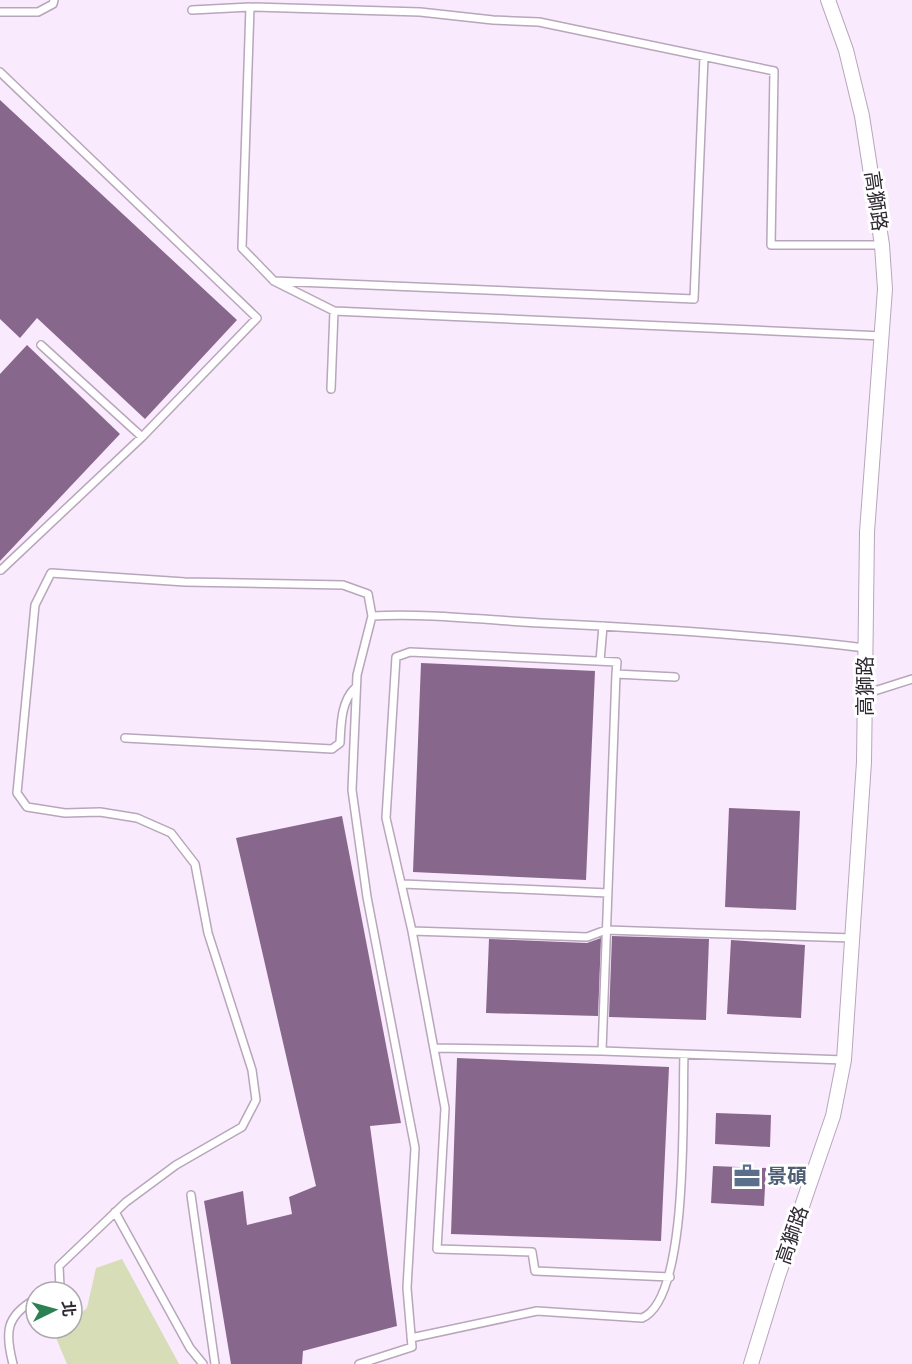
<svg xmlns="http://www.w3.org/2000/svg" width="912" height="1364" font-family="'Work Sans','Noto Sans TC',sans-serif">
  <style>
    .green { fill: #d6ddb7 }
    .building { fill: #87678c }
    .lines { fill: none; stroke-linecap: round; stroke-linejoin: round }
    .service-casing { stroke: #b8a6bb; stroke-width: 10 }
    .minor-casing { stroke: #b8a6bb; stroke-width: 16 }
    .service { stroke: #fff; stroke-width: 7 }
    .minor { stroke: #fff; stroke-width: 14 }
    .labels { text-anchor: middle; stroke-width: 6; stroke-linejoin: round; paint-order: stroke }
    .street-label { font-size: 20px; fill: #2f2831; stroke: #fff }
    .service-label { font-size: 20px; font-weight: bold; fill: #4e5e75; stroke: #fff; text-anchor: start }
  </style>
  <rect width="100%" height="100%" fill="#faeafd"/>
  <path class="green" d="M122,1259L179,1364H67L54,1333L61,1328H72V1320L87,1308L96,1268Z"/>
  <path class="building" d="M0,100L237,320L145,419L37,318L20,338L0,319Z
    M27,345L120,434L0,561V374Z
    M421,663L595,671L586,880L413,872Z
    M729,808L800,811L796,910L725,907Z
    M342,816L401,1123L370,1126L397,1326L303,1351L302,1364H231L204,1201L243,1191L247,1225L292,1214L289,1197L316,1186L236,838Z
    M612,936L709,939L706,1020L609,1017Z
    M601,938L598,1016L486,1013L489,939L587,943Z
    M731,940L805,945L801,1018L727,1014Z
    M457,1058L669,1067L661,1241L451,1234Z
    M716,1113L771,1115L770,1147L715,1144Z
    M713,1166L766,1168L764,1206L711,1203Z"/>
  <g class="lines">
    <g class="service-casing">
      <path id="service" d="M250,7L242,248L274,281L334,311
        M192,10L250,7L420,12L493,20L539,22L774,71L771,245H882
        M0,12H38L53,4L54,0
        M0,72L257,318L142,437L1,570
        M274,281L694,299L704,57
        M41,345L142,437
        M331,389L334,311L882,336
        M600,661L603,626
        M616,674L617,662L410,652L396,657L386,818L412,931L445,1108L437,1249L532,1252L535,1271L670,1277
        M865,694L912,679
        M125,738L332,749L340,743C341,723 341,701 356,687
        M403,884L608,893
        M412,931L587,937L606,930L852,938
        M434,1048L602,1051L844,1060
        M602,1051L616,674L675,677
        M191,1195L215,1364
        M115,1212L190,1348L203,1364
        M50,1292L60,1287L59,1266L126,1202L176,1165L242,1127L256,1100L252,1070L208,933L195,864L171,833L137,818L100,812L65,813L27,807L17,793L35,605L51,573L185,582L343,585L368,594L372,616C428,613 485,620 541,623C649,628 758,635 865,648
        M411,1338L537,1311L642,1318C690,1299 682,1104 684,1055
        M13,1364C5,1333 5,1316 36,1299
        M359,1364L412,1347L407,1288L415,1148L367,897L352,790L357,675L372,616"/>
    </g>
    <g class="minor-casing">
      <path id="minor" d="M751,1364L778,1276L833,1116L844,1060L864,762L867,532L885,289L882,245L862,116L846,50L828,0"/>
    </g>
    <use href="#service" class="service"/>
    <use href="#minor" class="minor"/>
  </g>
  <defs>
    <g id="office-bare" transform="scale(2.07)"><path d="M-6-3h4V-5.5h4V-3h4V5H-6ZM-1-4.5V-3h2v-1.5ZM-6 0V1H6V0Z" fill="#5c6f8a" stroke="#fff" stroke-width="2.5" paint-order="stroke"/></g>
  </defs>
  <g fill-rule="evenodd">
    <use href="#office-bare" x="747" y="1176"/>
  </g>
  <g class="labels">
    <g class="street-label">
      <text transform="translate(876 201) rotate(82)" y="7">高獅路</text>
      <text transform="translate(865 686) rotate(-90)" y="7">高獅路</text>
      <text transform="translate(792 1235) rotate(-71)" y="7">高獅路</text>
    </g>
    <g class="service-label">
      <text x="767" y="1183">景碩</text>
    </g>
  </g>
  <g transform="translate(54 1310) rotate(85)"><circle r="28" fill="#ffffff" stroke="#aca9ad" stroke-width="1.5"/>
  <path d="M0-4.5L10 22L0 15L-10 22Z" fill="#2c8153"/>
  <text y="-9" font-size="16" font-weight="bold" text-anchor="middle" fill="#2f2831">北</text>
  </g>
</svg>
